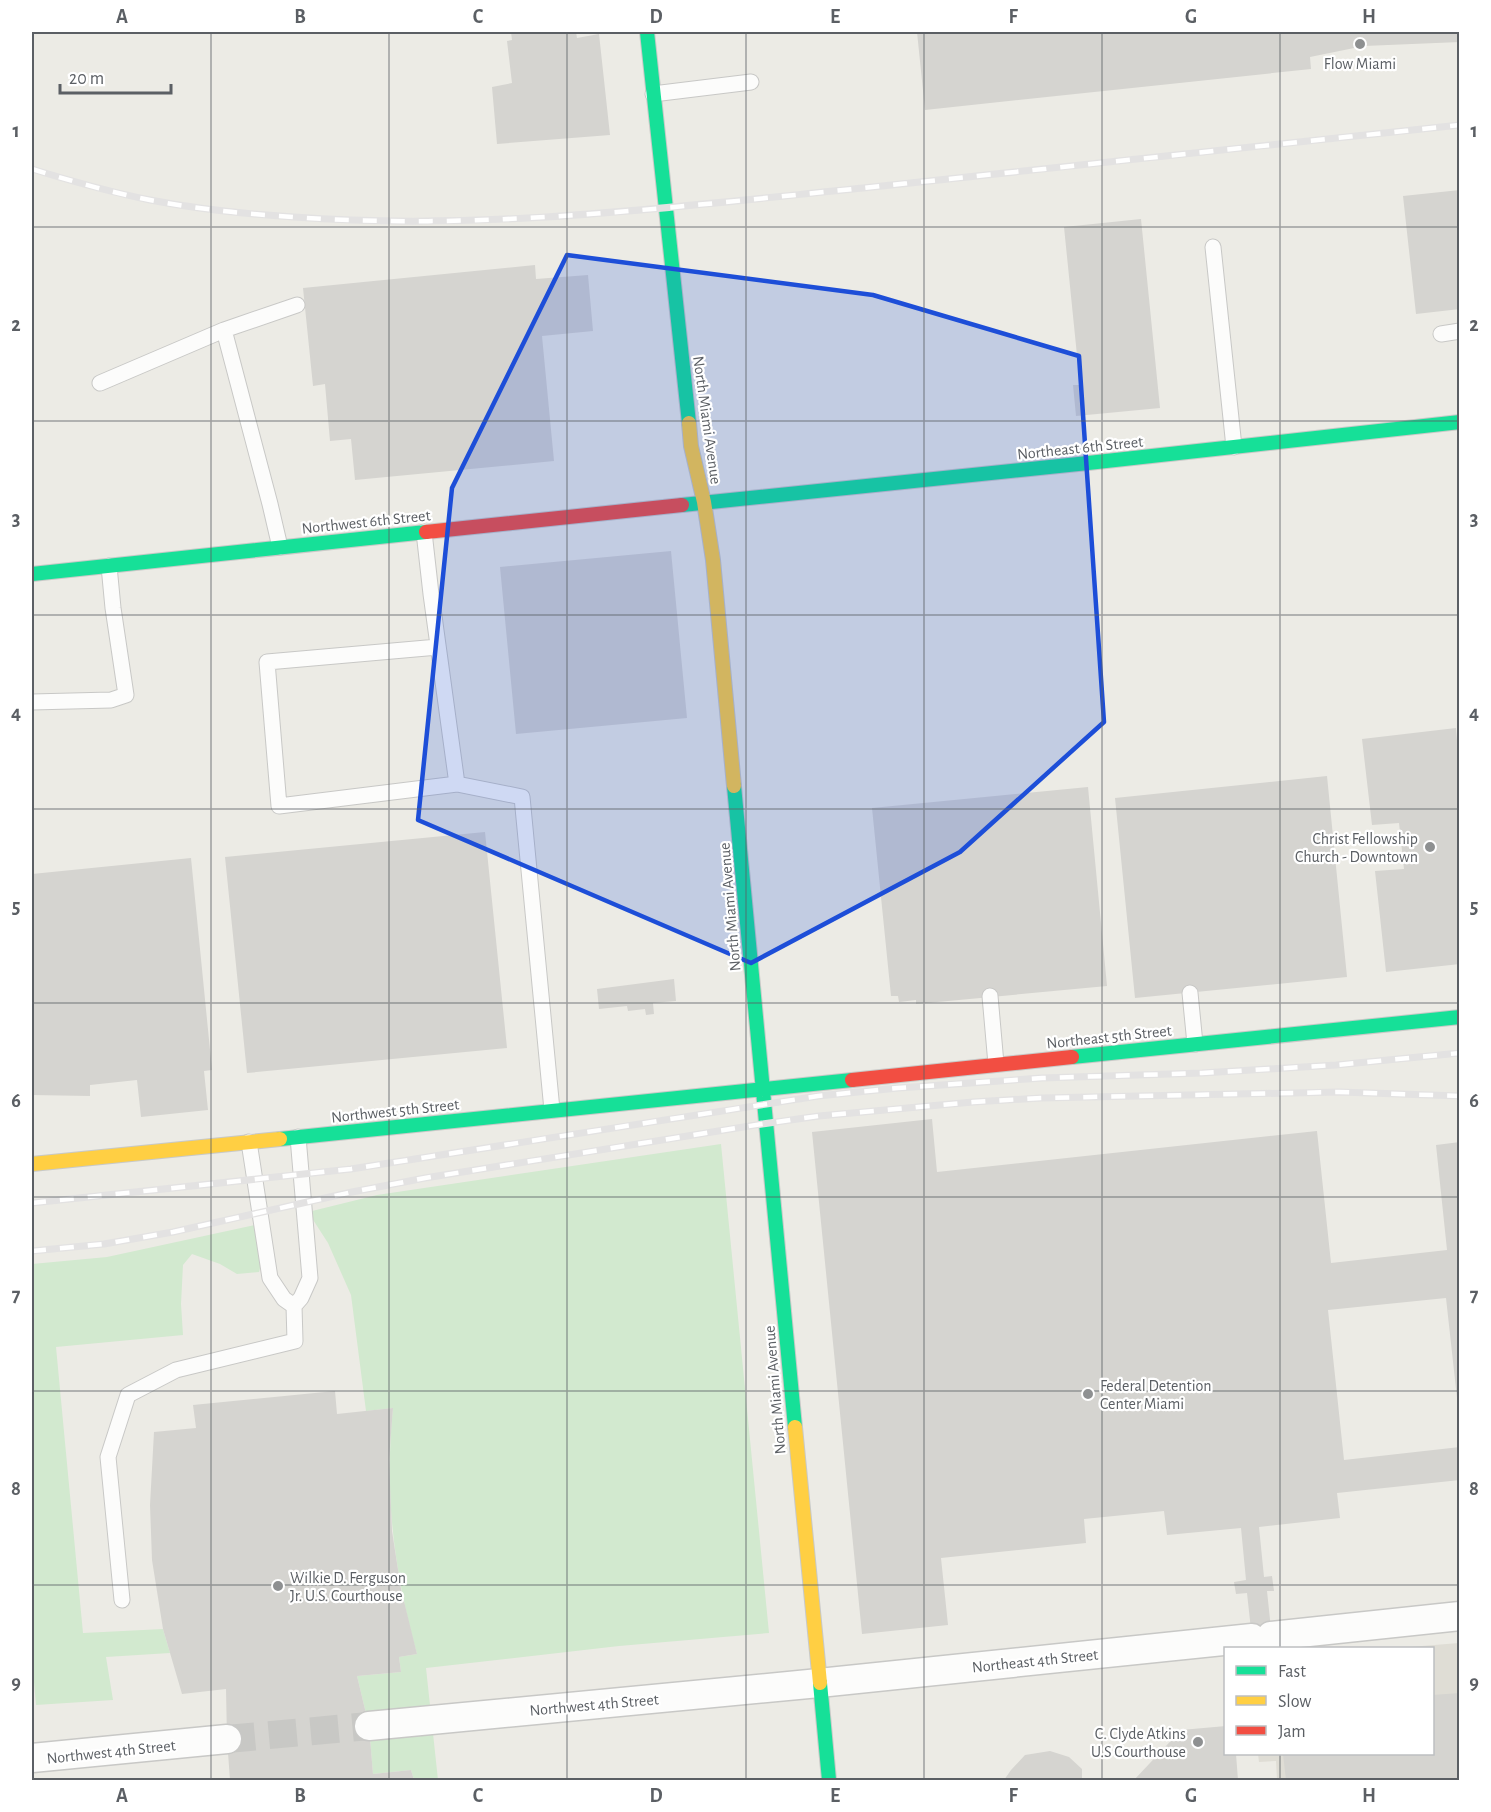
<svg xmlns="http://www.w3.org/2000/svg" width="1491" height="1812" font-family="'Alegreya Sans',sans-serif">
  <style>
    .education { fill: #dfddd5 }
    .green { fill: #d2e9cf }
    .building { fill: #d5d4d0 }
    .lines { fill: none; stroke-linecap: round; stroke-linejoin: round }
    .street-tunnel { stroke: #c8c8c5; stroke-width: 28; stroke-dasharray: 28 14; stroke-linecap: butt }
    .lane-casing { stroke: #c8c8c6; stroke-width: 17 }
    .street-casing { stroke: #c8c8c6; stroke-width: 31 }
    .fast-casing { stroke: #c8c9c7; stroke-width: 16 }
    .slow-casing { stroke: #c8c9c7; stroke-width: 16 }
    .jam-casing { stroke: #c8c9c7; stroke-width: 16 }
    .lane { stroke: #fcfcfb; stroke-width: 15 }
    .street { stroke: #fcfcfb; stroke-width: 28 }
    .fast { stroke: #16e098; stroke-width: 14 }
    .slow { stroke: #ffcf43; stroke-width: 14 }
    .jam { stroke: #f24e42; stroke-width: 14 }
    .rail-casing { stroke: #e3e2e2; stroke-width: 7 }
    .rail { stroke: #fff; stroke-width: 4.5; stroke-dasharray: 14; stroke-linecap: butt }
    .marked { fill: #1d4ed8; fill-opacity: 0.2; stroke: #1d4ed8; stroke-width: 4.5; stroke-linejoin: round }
    .grid { fill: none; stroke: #5b5f64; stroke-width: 1.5; stroke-opacity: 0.55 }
    .poi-dot { fill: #8e9091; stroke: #fff; stroke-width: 2 }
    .labels { text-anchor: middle; stroke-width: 4.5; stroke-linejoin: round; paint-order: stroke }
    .poi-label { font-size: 16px; fill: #5b5f64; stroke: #fff; text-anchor: end }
    .street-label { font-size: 16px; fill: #5b5f64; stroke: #fff }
    .neatline { fill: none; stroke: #5b5f64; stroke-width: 2 }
    .grid-label { font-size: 20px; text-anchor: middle; font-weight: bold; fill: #5b5f64 }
  </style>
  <rect width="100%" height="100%" fill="#ecebe5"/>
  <path class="education" d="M1459,1643V1780H1277L1276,1761L1259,1762L1258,1754H1432V1648H1397Z"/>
  <path class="green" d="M721,1144L769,1633L619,1646L426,1668L438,1780H414L411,1770L373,1774L369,1726L357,1676L401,1672L399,1657L417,1654C394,1571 384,1495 393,1408L366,1411L351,1295L328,1243L308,1212L377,1195Z
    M260,1224L266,1248L259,1272L237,1274L220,1264L192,1254L183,1265L181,1304L183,1335L56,1347L83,1633L163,1629L170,1653L106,1657L113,1700L36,1705L32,1659V1264L107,1257Z"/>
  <path class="building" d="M511,32H576L577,38L599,34L610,135L497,144L492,87L512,83L507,41L512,40Z
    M917,32H1460V42L1364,46L1310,57L1311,69L925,110Z
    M1460,190V309L1416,314L1403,196Z
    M1141,219L1160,408L1076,416L1073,385H1080L1064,227Z
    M535,265L536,279L588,275L593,331L542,336L554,461L355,480L351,439L330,441L325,384L313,386L303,288Z
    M671,551L687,718L516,734L500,567Z
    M1456,728L1458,752L1460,751V964L1386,972L1375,871L1404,869L1399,823L1372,825L1362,739Z
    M1327,776L1347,977L1135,998L1115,798Z
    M1088,787L1107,986L916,1004V1000L899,1002L898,996H891L872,808Z
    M485,832L507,1048L247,1073L225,857Z
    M191,858L212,1070L204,1071L208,1110L141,1117L137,1080L90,1085V1096L32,1095V874Z
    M674,979L676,1001L653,1003L654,1014L646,1015L645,1009L628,1011L627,1006L599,1009L597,989Z
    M932,1119L937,1172L1317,1131L1331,1263L1447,1250L1436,1145L1460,1142V1407H1458L1446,1298L1328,1310L1344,1460L1460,1447V1480L1337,1493L1340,1518L1259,1527L1264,1577L1272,1576L1274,1591H1267L1273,1648H1253L1247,1593L1236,1594L1234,1582L1246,1580L1241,1528L1167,1535L1164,1511L1084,1519L1086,1543L941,1558L948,1625L862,1634L812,1132Z
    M335,1391L337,1414L393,1408L389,1459L392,1531L401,1589L417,1654L399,1657L401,1672L357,1676L369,1726L373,1774L411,1770L414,1780H230L227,1739L226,1689L182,1694L163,1629L152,1560L150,1505L154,1432L196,1428L193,1405Z
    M1460,1693V1780H1286L1283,1754H1432V1695Z
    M1226,1726V1754H1236L1238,1780H1134L1181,1730Z
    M1050,1751L1069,1757L1082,1769V1780H1004L1011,1770L1025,1755Z"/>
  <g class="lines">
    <path class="street-tunnel" d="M227,1739L369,1726"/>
    <g class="lane-casing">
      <path id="lane" d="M653,94L751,82
        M1213,247L1234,447
        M224,330L270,504L280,547
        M1441,334L1460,331
        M100,383L224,330L297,305
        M424,532L431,594L457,784L279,806L267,662L438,647
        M32,702L111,700L126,695L113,608L109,566
        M457,784L522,797L552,1110
        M1190,993L1195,1044
        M990,996L996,1064
        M249,1142L270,1278L284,1299L294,1306
        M122,1600L108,1457L128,1395L176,1370L295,1341L294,1306L301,1298L310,1278L298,1137"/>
    </g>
    <g class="street-casing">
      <path id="street" d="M1271,1636L1460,1616
        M369,1726L819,1683L1252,1638
        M32,1758L227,1739"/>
    </g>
    <g class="fast-casing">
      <path id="fast" d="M647,32L689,423
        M682,505L1088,463L1460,422
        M32,574L426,532
        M734,786L795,1427
        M1072,1057L1460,1017
        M280,1139L852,1080
        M820,1683L829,1780"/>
    </g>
    <g class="slow-casing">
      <path id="slow" d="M689,423L691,446L704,502L713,560L734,786
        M32,1164L280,1139
        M795,1427L820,1683"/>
    </g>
    <g class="jam-casing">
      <path id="jam" d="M426,532L682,505
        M852,1080L1072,1057"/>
    </g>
    <use href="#lane" class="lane"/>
    <use href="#street" class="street"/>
    <use href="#fast" class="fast"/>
    <use href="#slow" class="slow"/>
    <use href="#jam" class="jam"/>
    <g class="rail-casing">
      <path id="rail" d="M32,169C71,181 110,192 150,200C197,209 246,214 294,217C484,231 674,207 863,188C1062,167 1261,146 1460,125
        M32,1203L351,1169L818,1096L898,1088L1042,1078L1202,1073L1336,1065L1460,1053
        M32,1251L104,1244L173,1232L352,1192L425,1178L762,1124L819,1116L973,1102L1041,1098L1339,1092L1460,1096"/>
    </g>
    <use href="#rail" class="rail"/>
  </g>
  <path class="marked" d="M567,255L873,295L1079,356L1104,722L960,852L751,963L418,820L452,488Z"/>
  <path class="grid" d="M211,32V1780M389,32V1780M567,32V1780M746,32V1780M924,32V1780M1102,32V1780M1280,32V1648M32,227H1460M32,421H1460M32,615H1460M32,809H1460M32,1003H1460M32,1197H1460M32,1391H1460M32,1585H1460M1280,1754V1780"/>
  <g class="poi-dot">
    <circle cx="1360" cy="44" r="6"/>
    <circle cx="1430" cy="847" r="6"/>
    <circle cx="1088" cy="1394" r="6"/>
    <circle cx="278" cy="1586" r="6"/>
    <circle cx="1198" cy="1742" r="6"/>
  </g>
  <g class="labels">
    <g class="poi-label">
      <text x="1360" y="69" text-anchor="middle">Flow Miami</text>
      <text x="1418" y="844">Christ Fellowship<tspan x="1418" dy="18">Church - Downtown</tspan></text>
      <text x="1100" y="1391" text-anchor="start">Federal Detention<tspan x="1100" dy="18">Center Miami</tspan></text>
      <text x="290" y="1583" text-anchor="start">Wilkie D. Ferguson<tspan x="290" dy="18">Jr. U.S. Courthouse</tspan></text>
      <text x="1186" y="1739">C. Clyde Atkins<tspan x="1186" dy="18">U.S Courthouse</tspan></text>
    </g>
    <g class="street-label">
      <text transform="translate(708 420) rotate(82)" y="6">North Miami Avenue</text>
      <text transform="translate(1080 447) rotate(-6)" y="6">Northeast 6th Street</text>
      <text transform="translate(366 521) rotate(-6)" y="6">Northwest 6th Street</text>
      <text transform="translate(729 907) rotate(-95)" y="6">North Miami Avenue</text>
      <text transform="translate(1109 1036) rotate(-6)" y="6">Northeast 5th Street</text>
      <text transform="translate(395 1110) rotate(-6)" y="6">Northwest 5th Street</text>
      <text transform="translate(774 1390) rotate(-95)" y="6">North Miami Avenue</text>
      <text transform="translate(1035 1660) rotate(-6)" y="6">Northeast 4th Street</text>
      <text transform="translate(594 1704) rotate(-5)" y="6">Northwest 4th Street</text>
      <text transform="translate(111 1751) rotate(-6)" y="6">Northwest 4th Street</text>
    </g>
  </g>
  <rect width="1491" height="1812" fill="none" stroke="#ffffff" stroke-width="66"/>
  <rect x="1224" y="1647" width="210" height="108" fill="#ffffff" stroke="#bdbfc1" stroke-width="1.5"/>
  <rect x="1236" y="1666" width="30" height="9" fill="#16e098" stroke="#bdbfc1" stroke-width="1.5"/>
  <text x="1278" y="1677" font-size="18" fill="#5b5f64">Fast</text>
  <rect x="1236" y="1696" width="30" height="9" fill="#ffcf43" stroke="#bdbfc1" stroke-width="1.5"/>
  <text x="1278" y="1707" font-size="18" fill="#5b5f64">Slow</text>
  <rect x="1236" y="1726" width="30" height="9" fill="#f24e42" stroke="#bdbfc1" stroke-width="1.5"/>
  <text x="1278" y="1737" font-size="18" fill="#5b5f64">Jam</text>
  <path d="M60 84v9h111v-9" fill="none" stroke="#5b5f64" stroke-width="3"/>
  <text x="69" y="84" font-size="18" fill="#5b5f64" stroke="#ffffff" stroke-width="4.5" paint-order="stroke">20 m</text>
  <rect x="33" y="33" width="1425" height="1746" class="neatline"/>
  <g class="grid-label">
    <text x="122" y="23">A</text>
    <text x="300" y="23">B</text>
    <text x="478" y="23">C</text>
    <text x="656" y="23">D</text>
    <text x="835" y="23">E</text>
    <text x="1013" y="23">F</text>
    <text x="1191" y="23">G</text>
    <text x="1369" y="23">H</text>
    <text x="16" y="137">1</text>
    <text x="1474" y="137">1</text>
    <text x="16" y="331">2</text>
    <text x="1474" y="331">2</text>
    <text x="16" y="525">3</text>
    <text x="1474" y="525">3</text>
    <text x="16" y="719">4</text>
    <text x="1474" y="719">4</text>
    <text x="16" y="913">5</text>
    <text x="1474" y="913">5</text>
    <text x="16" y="1107">6</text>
    <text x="1474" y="1107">6</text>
    <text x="16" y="1301">7</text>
    <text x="1474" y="1301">7</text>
    <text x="16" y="1495">8</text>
    <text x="1474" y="1495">8</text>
    <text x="16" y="1689">9</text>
    <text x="1474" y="1689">9</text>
    <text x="122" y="1802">A</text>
    <text x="300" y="1802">B</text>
    <text x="478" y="1802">C</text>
    <text x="656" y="1802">D</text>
    <text x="835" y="1802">E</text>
    <text x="1013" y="1802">F</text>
    <text x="1191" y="1802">G</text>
    <text x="1369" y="1802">H</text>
  </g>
</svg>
